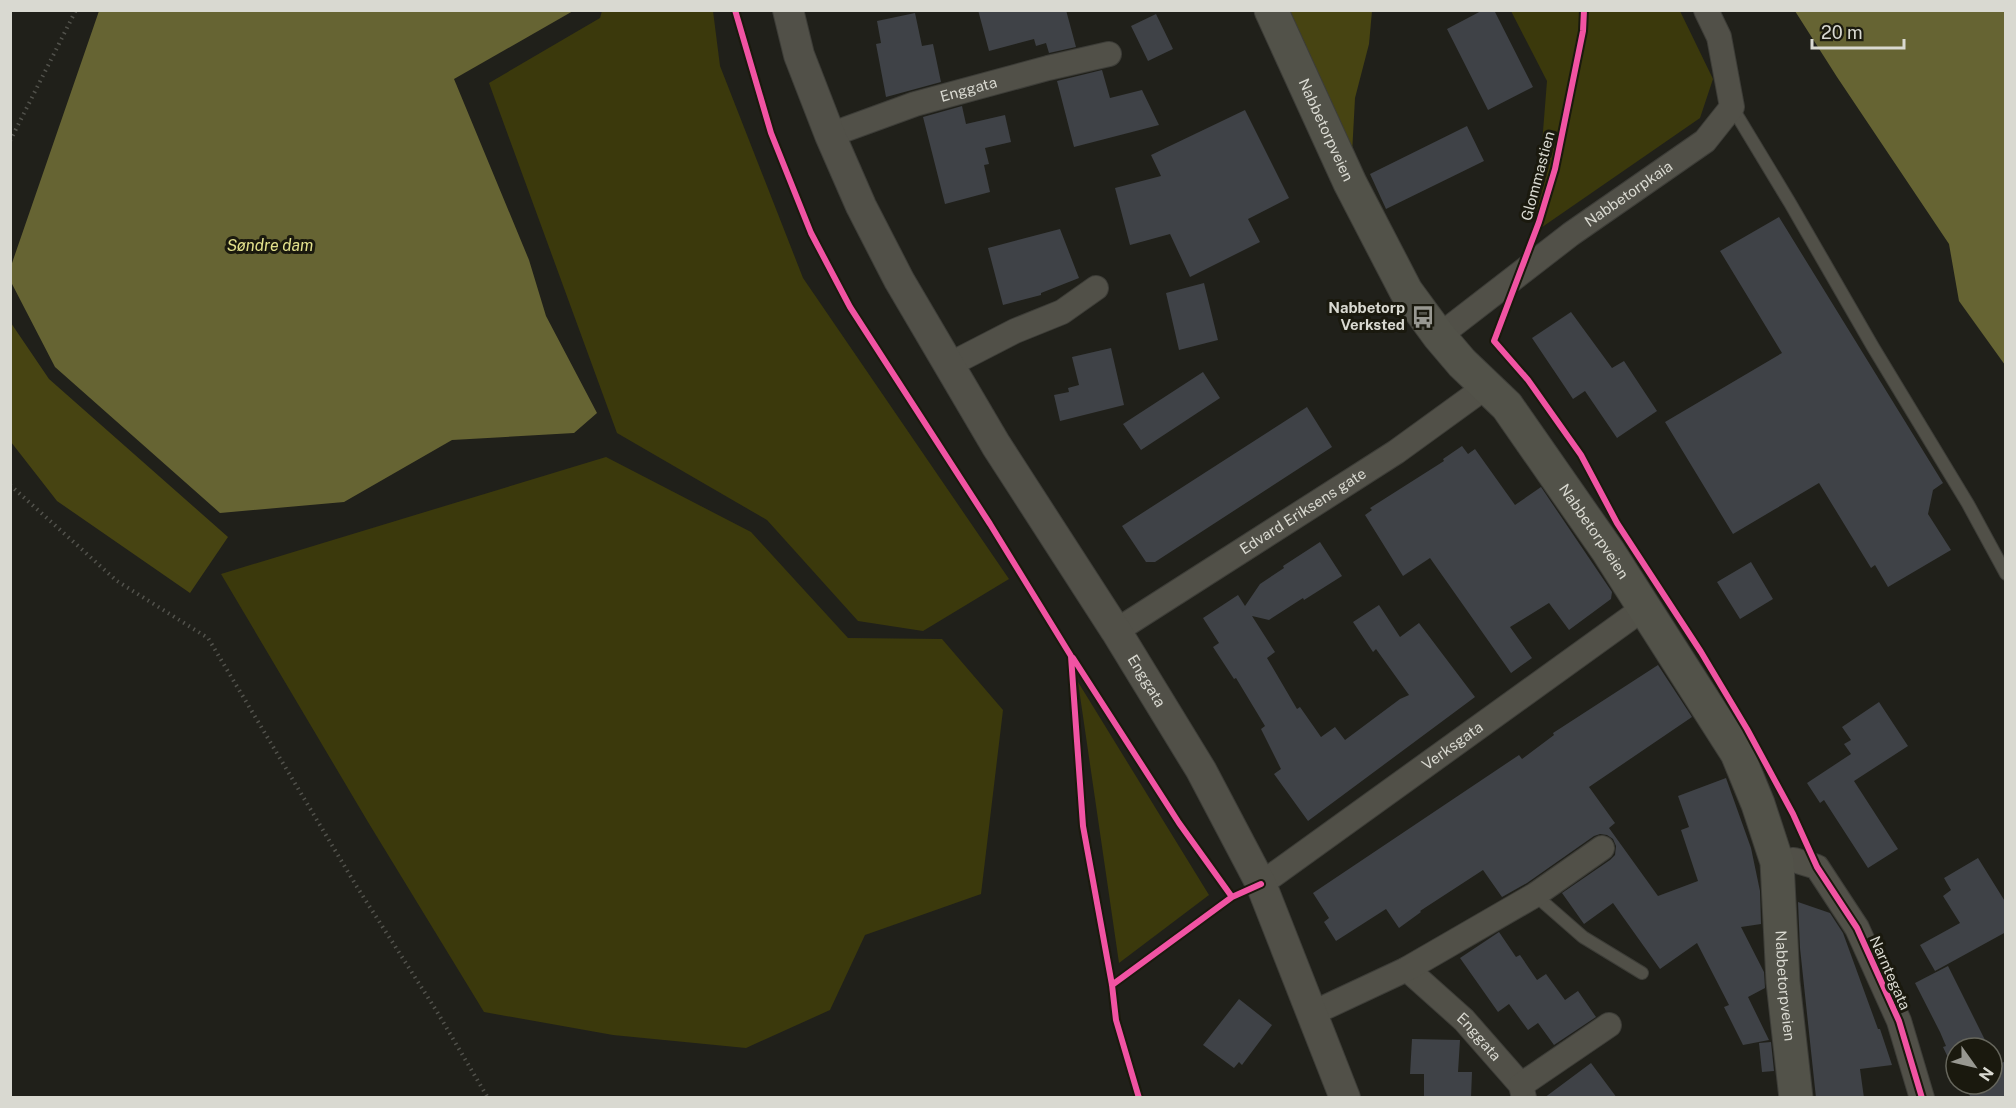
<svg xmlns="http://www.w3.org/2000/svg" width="2016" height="1108" font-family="'Public Sans',sans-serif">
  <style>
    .green { fill: #3b390c }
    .forest { fill: #474412 }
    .water { fill: #666433 }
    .building { fill: #3f4247 }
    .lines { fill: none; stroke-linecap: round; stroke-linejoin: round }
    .service-casing { stroke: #3d3d38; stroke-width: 14 }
    .minor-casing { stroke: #3d3d38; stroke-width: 26 }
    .tertiary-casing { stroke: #3d3d38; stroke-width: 32 }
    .secondary-casing { stroke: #3d3d38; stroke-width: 35 }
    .path { stroke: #52524c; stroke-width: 4; stroke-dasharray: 1.5 4.5; stroke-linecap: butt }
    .service { stroke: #515048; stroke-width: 12 }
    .minor { stroke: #515048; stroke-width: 24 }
    .tertiary { stroke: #515048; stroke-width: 30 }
    .secondary { stroke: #525249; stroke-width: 33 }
    .cycleway-casing { stroke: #1a190e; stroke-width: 10 }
    .cycleway { stroke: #f153a3; stroke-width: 6 }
    .labels { text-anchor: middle; stroke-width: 6; stroke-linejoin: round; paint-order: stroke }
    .street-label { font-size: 15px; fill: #d9d9d1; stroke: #1a190e }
    .poi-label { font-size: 15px; font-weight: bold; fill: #d9d9d1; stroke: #1a190e; text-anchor: end }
    .water-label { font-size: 16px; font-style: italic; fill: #e3e18d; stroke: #1a190e }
  </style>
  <rect width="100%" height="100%" fill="#20201a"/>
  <path class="green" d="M602,11H713L720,66L803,278L1009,579L923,631L858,621L767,520L617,433L489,83L600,18Z
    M1511,11H1680L1713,79L1700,118L1535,232L1547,81Z
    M606,457L751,532L848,638L942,639L1003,710L981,894L865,935L830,1010L746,1048L613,1035L484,1012L368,822L221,574Z
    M1078,682L1209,895L1119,963Z"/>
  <path class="forest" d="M1287,11H1372L1369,44L1355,98L1352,154Z
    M11,323L49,379L228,537L190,593L57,501L11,442Z"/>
  <path class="water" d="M99,11H573L454,79L529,260L546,316L597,413L574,433L452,440L344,502L220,513L55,367L11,282V266Z
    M1795,11H2005V365L1959,301L1949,244L1837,77Z"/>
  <path class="building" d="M978,10H1066L1076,47L1049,53L1046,43L1036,46L1034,39L989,51Z
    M1483,10H1494L1533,87L1488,110L1447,29Z
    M915,13L922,46L933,44L941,82L886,97L876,44L881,43L877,21Z
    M1156,14L1173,49L1148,61L1131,26Z
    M1102,70L1110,98L1142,90L1159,125L1074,147L1057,81Z
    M962,106L966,124L1005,115L1011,142L985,148L989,164L984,165L990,192L945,204L923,117Z
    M1245,110L1289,198L1248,219L1260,242L1190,277L1170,234L1130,245L1115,188L1161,176L1151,155Z
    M1467,126L1484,161L1386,209L1370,174Z
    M1779,217L1943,483L1933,490L1928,514L1951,550L1888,587L1875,565L1871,568L1819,483L1733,534L1665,422L1782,353L1720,251Z
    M1060,229L1079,278L1041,293V295L1003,305L988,248Z
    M1204,283L1218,340L1179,350L1166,293Z
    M1571,312L1612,368L1624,361L1657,411L1617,438L1585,391L1573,399L1532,338Z
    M1111,348L1124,405L1060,421L1054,395L1069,392L1068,388L1079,385L1072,357Z
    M1203,372L1220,398L1141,450L1123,424Z
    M1307,407L1332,447L1155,562H1146L1122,526Z
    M1462,446L1468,454L1475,449L1515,505L1541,487L1612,592L1611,599L1569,630L1549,603L1510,627L1532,658L1511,673L1430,558L1403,576L1365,515L1372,510L1370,508L1444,461L1443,459Z
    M1320,542L1342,576L1304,600L1303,598L1269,620L1252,616L1275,652L1267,658L1297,709L1300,707L1321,737L1335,727L1345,740L1400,699L1409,695L1376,649L1373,652L1353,622L1379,605L1400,637L1419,623L1475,697L1308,821L1274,774L1281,769L1261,729L1265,726L1236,678L1234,679L1213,647L1219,643L1203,618L1238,595L1245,606L1260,584L1284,568L1283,566Z
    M1751,562L1773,599L1740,619L1717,582Z
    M1658,665L1692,717L1589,787L1615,823L1609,828L1658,896L1698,881L1681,830L1689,827L1678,796L1726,778L1751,848L1760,891L1761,924L1741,927L1764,972L1765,988L1748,997L1769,1040L1743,1045L1724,1007L1729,1005L1697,943L1660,969L1613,903L1584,924L1562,893L1610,860L1615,855L1616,846L1613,839L1607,835L1600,834L1594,836L1527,883L1502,897L1483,870L1420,911L1421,912L1399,928L1386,909L1336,941L1324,922L1329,918L1313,893L1519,755L1522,759L1554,735L1553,733Z
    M1879,702L1908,746L1854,781L1898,849L1868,868L1824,800L1820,803L1807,783L1851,754L1844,744L1851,740L1842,727Z
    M1978,858L2006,903V932L1935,971L1920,945L1960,923L1943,896L1951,890L1944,878Z
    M1798,902L1830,913L1843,933L1878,1029H1880L1892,1065L1860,1069L1864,1098H1816L1800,948Z
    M1499,932L1516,957L1520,955L1537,980L1546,974L1565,1000L1578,991L1596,1017L1554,1045L1538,1023L1528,1030L1509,1004L1498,1012L1460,958Z
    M1948,966L1989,1048H1956V1067L1952,1066L1943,1047L1946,1046L1940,1032L1915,983Z
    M1239,999L1272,1025L1242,1065L1239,1062L1234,1068L1203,1045Z
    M1412,1039L1460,1040L1458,1072H1472L1471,1098H1424V1074H1410Z
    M1771,1042L1774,1071L1762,1072L1759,1043Z
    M1992,1055L1997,1065L2006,1061V1098H1971L1964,1084H1992Z
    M1591,1063L1617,1098H1544Z"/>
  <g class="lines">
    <g class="service-casing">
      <path id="service" d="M1732,107L1790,203L1873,347L1968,504L2006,574
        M1535,895L1583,937L1642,973"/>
    </g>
    <g class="minor-casing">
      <g id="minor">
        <path id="s1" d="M830,135L915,104L1048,68L1109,54"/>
        <path id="s2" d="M1439,336L1571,234L1705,141L1732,107L1719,37L1706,10"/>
        <path d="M947,366L1015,331L1062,312L1096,288"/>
        <path id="s3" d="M1116,631L1396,452L1487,386"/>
        <path d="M1777,862L1794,860L1817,867L1857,928L1899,1021L1922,1098"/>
        <path id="s4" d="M1261,884L1644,608"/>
        <path id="s5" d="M1407,969L1464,1020L1521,1085L1524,1098"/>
        <path d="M1313,1013L1407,969L1535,895L1602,848"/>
        <path d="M1521,1085L1609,1025"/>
      </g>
    </g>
    <g class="tertiary-casing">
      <g id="tertiary">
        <path id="s6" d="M788,10L799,55L830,135L861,206L899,280L996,445L1116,631L1201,770L1261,884L1345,1098"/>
      </g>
    </g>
    <g class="secondary-casing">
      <g id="secondary">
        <path id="s7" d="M1271,10L1350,183L1406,291L1439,336L1462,363L1507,406L1608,551L1737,753L1758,804L1777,862L1783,982L1796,1098"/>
      </g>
    </g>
    <path class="path" d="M10,141L76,10
      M10,485L117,581L208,638L357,887L436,1010L488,1098"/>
    <use href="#service" class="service"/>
    <use href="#minor" class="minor"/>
    <use href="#tertiary" class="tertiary"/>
    <use href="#secondary" class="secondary"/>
    <g class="cycleway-casing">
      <path id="cycleway" d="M735,10L771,133L811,233L850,307L990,524L1071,656L1083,826L1112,985L1116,1020L1139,1098
        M1584,10L1583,31L1555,169L1539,222L1494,341L1528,380L1581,455L1617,523L1701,652L1747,729L1793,814L1817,867L1857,928L1899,1021L1922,1098
        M1073,658L1179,823L1232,897L1261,884
        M1112,985L1232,897"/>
    </g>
    <use href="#cycleway" class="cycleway"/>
  </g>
  <defs>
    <g id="bus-bare" transform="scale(1.8)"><path d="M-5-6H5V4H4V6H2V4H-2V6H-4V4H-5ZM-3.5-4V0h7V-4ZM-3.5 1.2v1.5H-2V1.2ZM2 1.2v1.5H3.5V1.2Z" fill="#989891" stroke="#1a190e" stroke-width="2.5" paint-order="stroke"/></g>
  </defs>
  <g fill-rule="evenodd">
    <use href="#bus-bare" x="1423" y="317"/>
  </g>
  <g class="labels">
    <g class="street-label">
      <text dy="5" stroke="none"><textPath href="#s1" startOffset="146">Enggata</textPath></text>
      <text dy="5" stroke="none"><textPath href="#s7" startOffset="132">Nabbetorpveien</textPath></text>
      <text transform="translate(1538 176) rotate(-75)" y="5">Glommastien</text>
      <text dy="5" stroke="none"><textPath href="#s2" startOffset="237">Nabbetorpkaia</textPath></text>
      <text dy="5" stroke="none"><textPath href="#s3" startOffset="222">Edvard Eriksens gate</textPath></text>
      <text dy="5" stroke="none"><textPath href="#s7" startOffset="618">Nabbetorpveien</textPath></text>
      <text dy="5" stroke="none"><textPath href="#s6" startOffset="764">Enggata</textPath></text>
      <text dy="5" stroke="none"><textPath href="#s4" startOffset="236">Verksgata</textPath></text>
      <text transform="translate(1890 973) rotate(66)" y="5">Narntegata</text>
      <text dy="5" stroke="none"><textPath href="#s7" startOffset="1122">Nabbetorpveien</textPath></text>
      <text dy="5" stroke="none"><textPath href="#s5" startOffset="99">Enggata</textPath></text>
    </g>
    <g class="poi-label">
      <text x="1405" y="313">Nabbetorp<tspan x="1405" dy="17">Verksted</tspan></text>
    </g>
    <g class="water-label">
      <text x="270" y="251">Søndre dam</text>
    </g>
  </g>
  <rect width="2016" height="1108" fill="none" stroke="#d9d9d1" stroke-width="24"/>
  <g transform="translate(1974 1066) rotate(124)"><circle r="28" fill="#1a190e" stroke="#66665c" stroke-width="1.5"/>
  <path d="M0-4.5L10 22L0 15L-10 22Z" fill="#989891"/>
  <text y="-9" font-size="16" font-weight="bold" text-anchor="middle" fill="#d9d9d1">N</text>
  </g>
  <path d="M1812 39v9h92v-9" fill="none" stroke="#d9d9d1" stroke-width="3"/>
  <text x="1821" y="39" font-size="18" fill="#d9d9d1" stroke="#1a190e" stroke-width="4.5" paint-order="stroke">20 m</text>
</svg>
